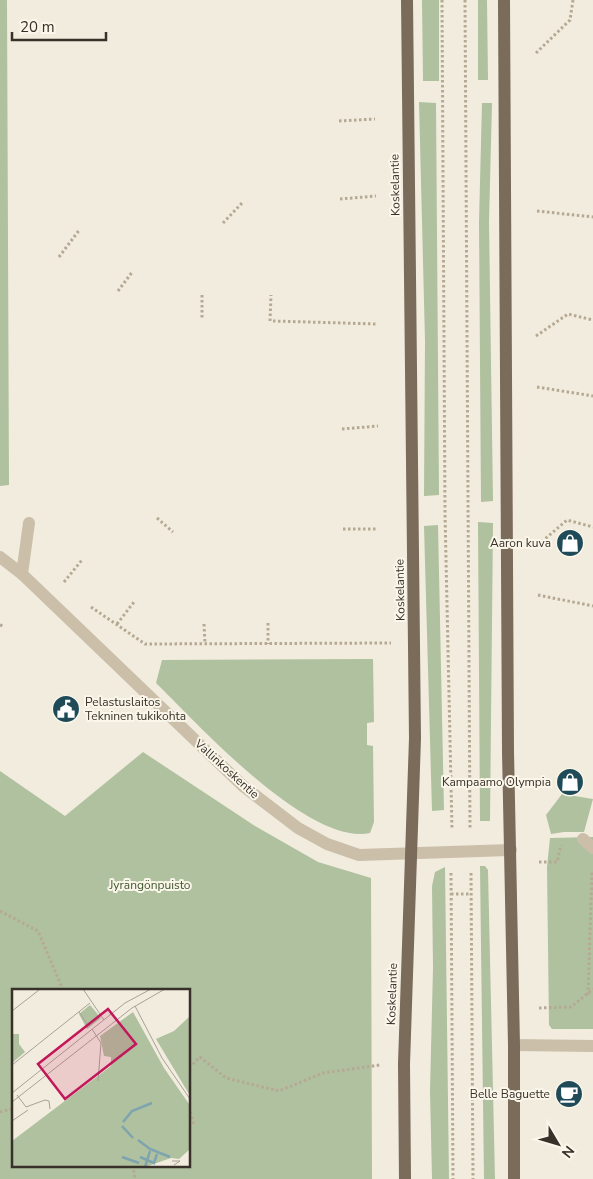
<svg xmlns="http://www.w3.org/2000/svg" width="593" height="1179" font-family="'Nunito Sans',sans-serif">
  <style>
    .green { fill: #afc19e; fill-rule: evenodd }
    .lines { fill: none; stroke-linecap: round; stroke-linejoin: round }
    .path { stroke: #b6a994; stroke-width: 3; stroke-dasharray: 2.5 2.5; stroke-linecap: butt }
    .lane { stroke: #cbbfaa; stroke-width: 12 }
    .street { stroke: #cbbfaa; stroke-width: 12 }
    .primary { stroke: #7a6b5b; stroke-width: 12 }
    .labels { text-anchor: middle; stroke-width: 4; stroke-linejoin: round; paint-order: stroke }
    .street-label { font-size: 12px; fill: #383129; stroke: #faf6ea }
    .poi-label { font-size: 12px; fill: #383129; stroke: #faf6ea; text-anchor: end }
    .park-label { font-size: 12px; fill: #3f562d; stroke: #faf6ea }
    .inset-river { fill: none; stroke: #7da4af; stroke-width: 2.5 }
    .inset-road { fill: none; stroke: #a8a196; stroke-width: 1 }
    .view { fill: #c2185b; fill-opacity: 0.15; stroke: #c2185b; stroke-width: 2.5 }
    .inset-edge { fill: none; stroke: #383129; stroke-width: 2.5 }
  </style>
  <rect width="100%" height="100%" fill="#f2ecde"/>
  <path class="green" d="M0,0H7L9,485L0,486Z
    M422,0H439V81H423Z
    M478,0H487L488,80H478Z
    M419,102L436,103L439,495L424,496L425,341Z
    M482,103H492L489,222L493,501L481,502L479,222Z
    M478,522L493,523L490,821H480Z
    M438,525L444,810L432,811L424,526Z
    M373,659L374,722L367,723V745L373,746L374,822L370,833C308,846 198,724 156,683L162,660Z
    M143,752L255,826L318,862L371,878L372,1179H0V771L65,816ZM14,990H189V1165H14Z
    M562,794L593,799L584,832H564L551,834L546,815Z
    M593,837V1029H552L549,1025L547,867L550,838Z
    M480,866H485L488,870L495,1179H484Z
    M445,867L449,1179H432L430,1091L433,968L432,886L435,872Z"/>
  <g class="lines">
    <path class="path" d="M442,0L445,514L452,829
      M465,0L470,829
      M536,53L570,20L573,0
      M339,121L375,119
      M340,199L376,196
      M537,211L593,217
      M223,223L243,202
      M59,257L80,229
      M118,291L133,271
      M202,295V320
      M270,321L271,295
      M273,321L377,324
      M536,336L568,314L593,320
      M537,387L593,396
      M342,429L378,426
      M157,518L173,532
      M343,529H378
      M538,545L567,520L593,527
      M64,582L82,560
      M538,595L593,606
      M91,607L145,644L391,643
      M268,623V644
      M117,624L134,602
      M204,624L205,644
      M0,625L3,626
      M539,862H557L561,845
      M451,873L453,1179
      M471,873L473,1179
      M451,894H471
      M0,911L38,931L63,990
      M588,995L592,870
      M539,1008L571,1007L593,989
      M189,1078L190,1067L200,1057L226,1078L279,1091L323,1073L380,1065
      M189,1107L194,1126
      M0,1112L11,1109
      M133,1165L135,1179"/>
    <path class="lane" d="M22,574L29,523
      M243,786L298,828L327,844L359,855L511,850
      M583,839L593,848"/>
    <path class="street" d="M0,557L22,574L243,786
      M514,1045L593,1046"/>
    <path class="primary" d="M504,0L508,752L514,1045V1179
      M405,1179L404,1064L415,738L407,0"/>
  </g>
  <defs>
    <g id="shop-disc" transform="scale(1.4375)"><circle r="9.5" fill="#1f4b59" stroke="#faf6ea"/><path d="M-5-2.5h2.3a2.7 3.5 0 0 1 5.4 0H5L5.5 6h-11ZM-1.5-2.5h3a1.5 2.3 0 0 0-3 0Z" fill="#fff"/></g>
    <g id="civic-disc" transform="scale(1.4375)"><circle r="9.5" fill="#1f4b59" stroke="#faf6ea"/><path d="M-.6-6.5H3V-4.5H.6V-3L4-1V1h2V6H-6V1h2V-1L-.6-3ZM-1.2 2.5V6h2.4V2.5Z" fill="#fff"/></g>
    <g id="cafe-disc" transform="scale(1.4375)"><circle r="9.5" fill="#1f4b59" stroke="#faf6ea"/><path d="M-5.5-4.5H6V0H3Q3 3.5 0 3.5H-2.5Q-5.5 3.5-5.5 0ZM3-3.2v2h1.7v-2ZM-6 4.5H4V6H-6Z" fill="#fff"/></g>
  </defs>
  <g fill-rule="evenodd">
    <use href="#shop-disc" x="570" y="543"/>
    <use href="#civic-disc" x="66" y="709"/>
    <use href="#shop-disc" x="570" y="782"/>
    <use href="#cafe-disc" x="569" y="1094"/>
  </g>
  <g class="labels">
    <g class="street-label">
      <text transform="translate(395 185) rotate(-91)" y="4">Koskelantie</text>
      <text transform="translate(400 590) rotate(-91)" y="4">Koskelantie</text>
      <text transform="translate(227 769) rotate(42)" y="4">Vallinkoskentie</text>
      <text transform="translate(392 994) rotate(-88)" y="4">Koskelantie</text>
    </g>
    <g class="poi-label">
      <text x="551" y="547">Aaron kuva</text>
      <text x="85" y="706" text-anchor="start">Pelastuslaitos<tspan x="85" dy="14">Tekninen tukikohta</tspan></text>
      <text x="551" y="786">Kampaamo Olympia</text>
      <text x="550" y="1098">Belle Baguette</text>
    </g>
    <g class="park-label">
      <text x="150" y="889">Jyrängönpuisto</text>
    </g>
  </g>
  <g transform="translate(12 989)">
    <rect width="178" height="178" fill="#f2ecde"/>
    <path d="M78,16L89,29L75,40L67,25ZM121,23L152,79L177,115V161L167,170L159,169L136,177L0,178V152L99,77V68L92,67L88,47ZM177,28L178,29L177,105L144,50L162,42ZM0,45H7V55L13,63L0,74Z" fill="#afc19e"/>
    <path class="inset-river" d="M111,133L120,122L140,114M110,137L121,149M126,151L138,160L158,168M110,168L127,174M128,168L142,174L145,165M133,178L138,162"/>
    <path class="inset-road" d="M71,0L92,31M123,17L150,69L178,110M0,22L27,1M67,23L76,36M80,40L89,54L86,92M0,76L78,14M0,104L113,14L139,0M5,106L14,118L33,111L37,112L38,120M0,113L120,19L153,0M0,132L16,121M160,172H168L162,176"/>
    <path class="view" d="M96,20L124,55L53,110L26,75Z"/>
    <rect width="178" height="178" class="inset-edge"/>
  </g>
  <g transform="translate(558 1144) rotate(128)" stroke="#faf6ea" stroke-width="4" paint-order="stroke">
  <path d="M0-4L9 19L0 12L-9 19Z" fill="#383129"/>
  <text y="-8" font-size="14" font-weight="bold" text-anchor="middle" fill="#383129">N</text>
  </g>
  <path d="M12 32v8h94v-8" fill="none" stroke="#383129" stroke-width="2.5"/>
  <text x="20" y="32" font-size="15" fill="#383129" stroke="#faf6ea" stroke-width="4" paint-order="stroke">20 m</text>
</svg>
